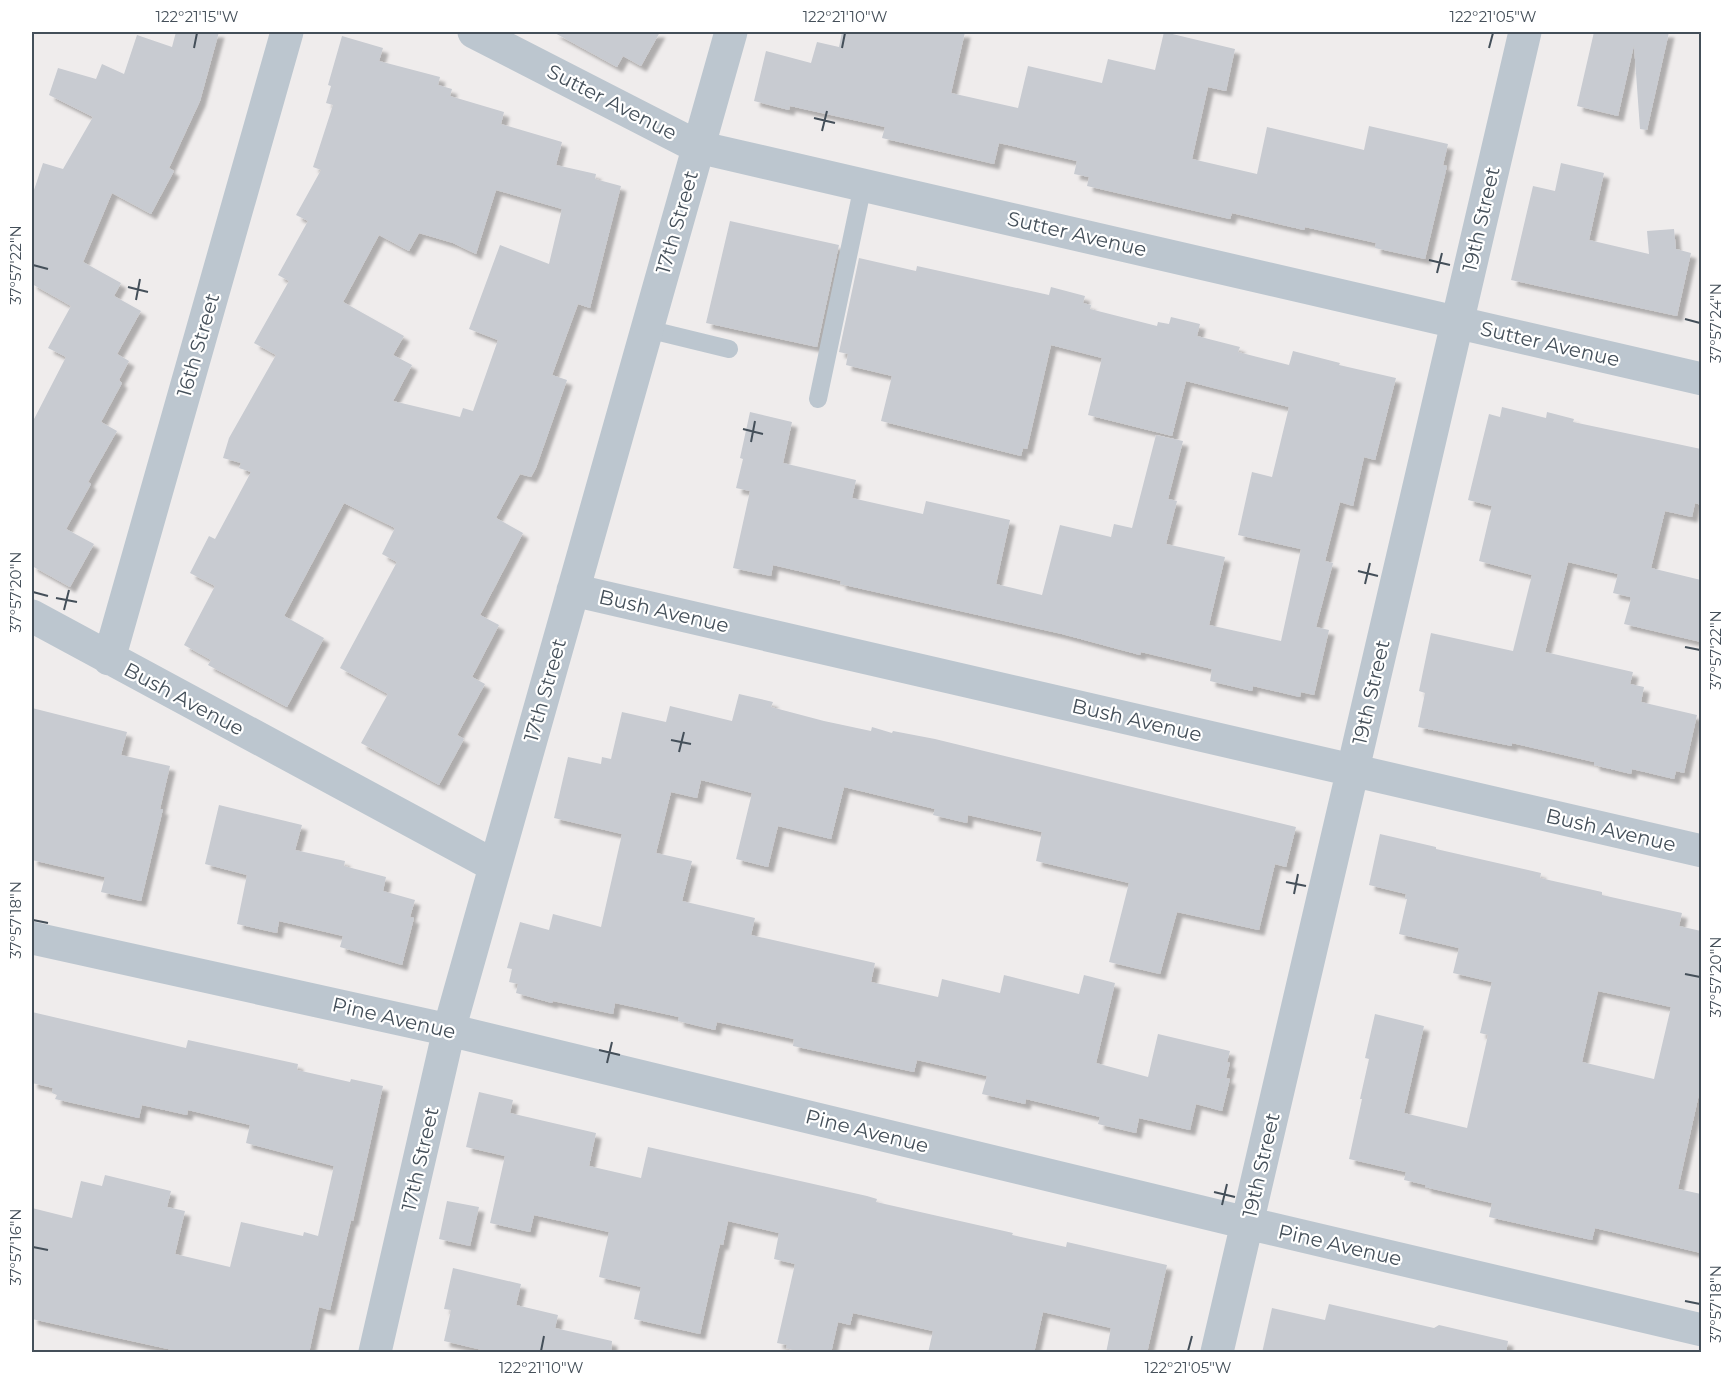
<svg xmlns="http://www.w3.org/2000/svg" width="1733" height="1384" font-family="Montserrat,sans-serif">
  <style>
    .building { fill: #c8cbd1; fill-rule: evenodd; filter: url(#shadow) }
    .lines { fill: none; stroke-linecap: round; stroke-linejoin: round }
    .service { stroke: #bcc6cf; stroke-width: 18 }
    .minor { stroke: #bcc6cf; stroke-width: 33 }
    .ticks { fill: none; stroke: #444f59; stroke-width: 2 }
    .labels { text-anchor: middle; stroke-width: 4.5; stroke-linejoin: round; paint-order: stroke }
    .street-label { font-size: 20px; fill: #444f59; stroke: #fff }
    .neatline { fill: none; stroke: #444f59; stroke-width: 2 }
    .ticks-label { font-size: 15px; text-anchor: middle; fill: #444f59 }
  </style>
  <defs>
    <filter id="shadow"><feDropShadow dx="5.5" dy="5.5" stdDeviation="1.5" flood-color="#0004"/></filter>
  </defs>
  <rect width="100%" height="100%" fill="#efecec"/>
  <path class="building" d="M176,32H219L200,101L169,168L174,171L151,214L112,193L83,262L121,283L114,296L141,311L117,354L129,361L119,380L122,383L101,422L117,431L88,482L91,484L66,529L94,544L70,587L32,566V423L66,357L48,348L71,306L32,284V196L43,163L63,169L93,117L49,95L58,68L96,79L102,64L124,74L137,35L172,47Z
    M553,32H660L641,66L623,56L617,67Z
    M842,32H965L951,93L1018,108L1028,66L1102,83L1108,59L1155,70L1164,32L1235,49L1226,91L1208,87L1192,159L1257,174L1267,127L1364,150L1369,126L1448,144L1443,165L1447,166L1425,259L1375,248L1376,243L1305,227L1304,230L1232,213L1230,219L1087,186L1089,177L1074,174L1077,161L999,143L994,164L882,138L885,127L790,106L789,110L754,101L766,51L811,63L817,42L839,47Z
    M1594,32H1669L1647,130L1640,129L1634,45L1618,116L1577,106Z
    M342,36L383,48L379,61L440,77L438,85L452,89L450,96L504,112L501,124L562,142L556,165L596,174L595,179L621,186L590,308L578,304L552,375L567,380L536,468L531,477L520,474L496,518L523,533L480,615L499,625L472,677L485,684L457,735L464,739L439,785L361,743L388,694L340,668L397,562L382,554L395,528L344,503L284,616L324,638L287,707L208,665L211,660L184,645L215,586L190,573L209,536L215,539L251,472L239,468L241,463L223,458L229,438L276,355L254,343L289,281L278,275L308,221L296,215L321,170L313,167L333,105L326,103L331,86L328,85ZM496,190L562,209L549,264L500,245L469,329L498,340L473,411L463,408L460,417L393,401L412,365L393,355L404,336L343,302L379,235L409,251L419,233L453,243L476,254Z
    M1561,163L1604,173L1589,240L1649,254L1647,231L1674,229L1676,249L1691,253L1677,316L1511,280L1533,186L1555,191Z
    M730,221L839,245L817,347L706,323Z
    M859,258L916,271L917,266L1049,295L1051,287L1085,296L1083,303L1091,305L1090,309L1157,326L1158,322L1169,324L1171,317L1200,324L1197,336L1240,347L1238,352L1289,365L1293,351L1340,363L1339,365L1396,378L1375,460L1364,457L1353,506L1340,502L1325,561L1333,563L1316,627L1329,630L1314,695L1301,692L1300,697L1253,686L1252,691L1210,681L1212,669L1141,652L1140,655L1062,634L840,584L841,581L773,565L771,576L733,568L750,491L736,488L743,459L740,458L750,412L792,422L783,463L856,480L852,498L923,514L926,501L1010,520L996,584L1042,595L1060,525L1111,537L1114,524L1132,528L1156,435L1183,441L1168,499L1177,501L1166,544L1225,557L1209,625L1281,641L1301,549L1238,535L1252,472L1272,477L1289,407L1186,381L1172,436L1088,415L1102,358L1051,345L1027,449L1023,448L1021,456L881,421L892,376L846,365L848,354L839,352Z
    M1502,407L1546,418L1547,412L1574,419L1573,422L1701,449V505L1695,503L1692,517L1665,511L1651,568L1701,580V642L1624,624L1631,599L1630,597L1613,593L1618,574L1568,562L1545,652L1633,672L1630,684L1644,687L1641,702L1697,715L1684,773L1676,771L1674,779L1632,769L1631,774L1594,765V762L1512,743V746L1418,727L1425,693L1419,691L1431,633L1513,651L1532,575L1479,561L1492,506L1468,500L1489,414L1500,417Z
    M739,694L773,702L771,707L824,721L871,731L872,727L892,733L893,731L935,739L1296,827L1286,867L1275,864L1259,930L1177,912L1160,974L1109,962L1129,883L1036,861L1042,832L968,815L967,823L933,815L935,809L844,787L831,839L778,826L768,867L736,859L752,793L701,780L697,798L671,792L656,853L692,861L682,901L755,918L751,935L875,963L871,982L938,997L942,979L1000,993L1004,975L1079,994L1084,975L1115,983L1096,1063L1148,1077L1158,1034L1230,1051L1227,1062L1230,1063L1226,1078L1230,1079L1222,1111L1196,1104L1190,1130L1139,1118L1136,1133L1098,1124L1100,1117L1026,1099L1025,1104L982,1094L987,1076L917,1060L914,1072L793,1046L794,1039L717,1022L715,1030L678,1021L679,1017L615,1003L613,1014L553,1001L552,1003L516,993L518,984L509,982L512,969L507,968L520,922L549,930L553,914L601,927L622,834L554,818L568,757L601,764L602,757L611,759L622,712L666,722L670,706L732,721Z
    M32,708L127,732L121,755L170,766L160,809H163L141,901L101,892L105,877L32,860Z
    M219,805L302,825L295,850L345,861L344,866L386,877L383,891L415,900L410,917L414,918L402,965L340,947L343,936L279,921L277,933L237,924L247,875L205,864Z
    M1380,834L1436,847V849L1541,873L1540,878L1602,892V895L1682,913L1679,926L1701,931V1085L1678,1189L1701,1194V1253L1595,1228L1592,1240L1489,1217L1492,1203L1425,1187L1426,1185L1404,1180L1406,1172L1349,1159L1362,1099H1360L1369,1059L1365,1058L1375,1014L1424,1026L1404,1113L1467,1128L1488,1035L1480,1033L1492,982L1453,973L1459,948L1399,934L1407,899H1405L1406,894L1369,885ZM1598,991L1671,1007L1654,1079L1582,1062Z
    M32,1012L186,1048L188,1040L298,1064L297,1070L350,1082L351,1079L383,1086L353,1221L351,1220L330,1310L319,1307L309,1353H186L32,1319V1208L72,1218L81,1181L102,1186L105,1175L171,1191L167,1207L185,1211L175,1254L230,1267L241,1222L303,1236L304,1232L318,1236L334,1166L246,1143L250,1125L188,1110L187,1115L142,1105L139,1118L55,1099L57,1095L52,1093L53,1088L32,1083Z
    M479,1092L513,1100L510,1113L596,1133L589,1166L641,1178L648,1147L867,1196L877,1199L876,1202L1013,1233L1012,1235L1066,1247L1067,1242L1167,1265L1147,1353H1106L1111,1328L1043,1312L1034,1353H928L933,1331L853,1313L850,1325L838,1322L831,1353H804L786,1348L787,1345L777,1343L795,1264L774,1259L779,1233L728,1221L723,1245L720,1244L700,1334L634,1319L641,1287L599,1277L609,1232L534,1215L530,1232L490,1223L505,1156L466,1147Z
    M447,1201L479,1207L470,1246L439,1239Z
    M453,1268L521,1284L516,1305L558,1315L555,1328L612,1341L611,1353H495L444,1341L451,1310L444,1309Z
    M1329,1304L1434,1328L1439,1325L1508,1341L1506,1353H1262L1272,1308L1325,1320Z"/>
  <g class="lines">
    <path class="service" d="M647,329L729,349
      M818,399L863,185"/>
    <path class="minor" d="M474,32L698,147L1702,379
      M573,590L1702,851
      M32,616L495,866
      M109,659L287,32
      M32,938L449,1030L1247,1223L1702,1330
      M375,1352L449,1030L731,32
      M1217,1352L1525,32"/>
  </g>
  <path class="ticks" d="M194,48L197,33M842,48L845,33M1489,48L1493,33M814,118L835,123M822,131L827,111M1429,260L1450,265M33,265L48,269M1437,273L1442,253M128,287L148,292M136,300L140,279M1685,319L1700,323M743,429L763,434M751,442L755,421M1358,571L1378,576M1365,584L1370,563M33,592L48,596M56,598L77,602M64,610L69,590M1685,647L1700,650M671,740L691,744M679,752L684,732M1286,882L1306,886M1294,894L1298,874M33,920L48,923M1685,974L1700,977M599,1050L620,1055M607,1063L612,1042M1214,1192L1235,1197M1222,1205L1227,1184M33,1247L48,1250M1685,1301L1700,1304M541,1351L544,1336M1188,1351L1192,1336"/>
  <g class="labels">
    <g class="street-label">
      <text transform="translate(612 102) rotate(27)" y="7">Sutter Avenue</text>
      <text transform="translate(1481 219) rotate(-77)" y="7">19th Street</text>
      <text transform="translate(677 222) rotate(-74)" y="7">17th Street</text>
      <text transform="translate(1077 234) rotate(13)" y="7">Sutter Avenue</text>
      <text transform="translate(1550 344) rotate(13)" y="7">Sutter Avenue</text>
      <text transform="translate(198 345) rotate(-74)" y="7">16th Street</text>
      <text transform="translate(664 611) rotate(13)" y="7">Bush Avenue</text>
      <text transform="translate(545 690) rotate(-74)" y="7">17th Street</text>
      <text transform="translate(1371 692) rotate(-77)" y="7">19th Street</text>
      <text transform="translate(184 699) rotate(28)" y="7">Bush Avenue</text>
      <text transform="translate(1137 720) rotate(13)" y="7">Bush Avenue</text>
      <text transform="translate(1611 830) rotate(13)" y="7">Bush Avenue</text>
      <text transform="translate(394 1018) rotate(13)" y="7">Pine Avenue</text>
      <text transform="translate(867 1131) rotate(14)" y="7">Pine Avenue</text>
      <text transform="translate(420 1159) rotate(-77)" y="7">17th Street</text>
      <text transform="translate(1261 1165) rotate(-77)" y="7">19th Street</text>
      <text transform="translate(1340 1245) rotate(13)" y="7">Pine Avenue</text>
    </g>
  </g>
  <rect width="1733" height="1384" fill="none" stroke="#ffffff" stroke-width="66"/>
  <rect x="33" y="33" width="1667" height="1318" class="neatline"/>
  <g class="ticks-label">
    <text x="197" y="22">122°21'15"W</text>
    <text x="845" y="22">122°21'10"W</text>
    <text x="1493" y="22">122°21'05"W</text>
    <text transform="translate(16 265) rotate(-90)" y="5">37°57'22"N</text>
    <text transform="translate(1716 323) rotate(-90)" y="5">37°57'24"N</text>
    <text transform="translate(16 592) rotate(-90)" y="5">37°57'20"N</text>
    <text transform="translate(1716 650) rotate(-90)" y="5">37°57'22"N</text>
    <text transform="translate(16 920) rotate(-90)" y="5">37°57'18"N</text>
    <text transform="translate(1716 977) rotate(-90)" y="5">37°57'20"N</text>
    <text transform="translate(16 1247) rotate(-90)" y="5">37°57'16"N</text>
    <text transform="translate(1716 1304) rotate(-90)" y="5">37°57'18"N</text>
    <text x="541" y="1373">122°21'10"W</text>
    <text x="1188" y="1373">122°21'05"W</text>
  </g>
</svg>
